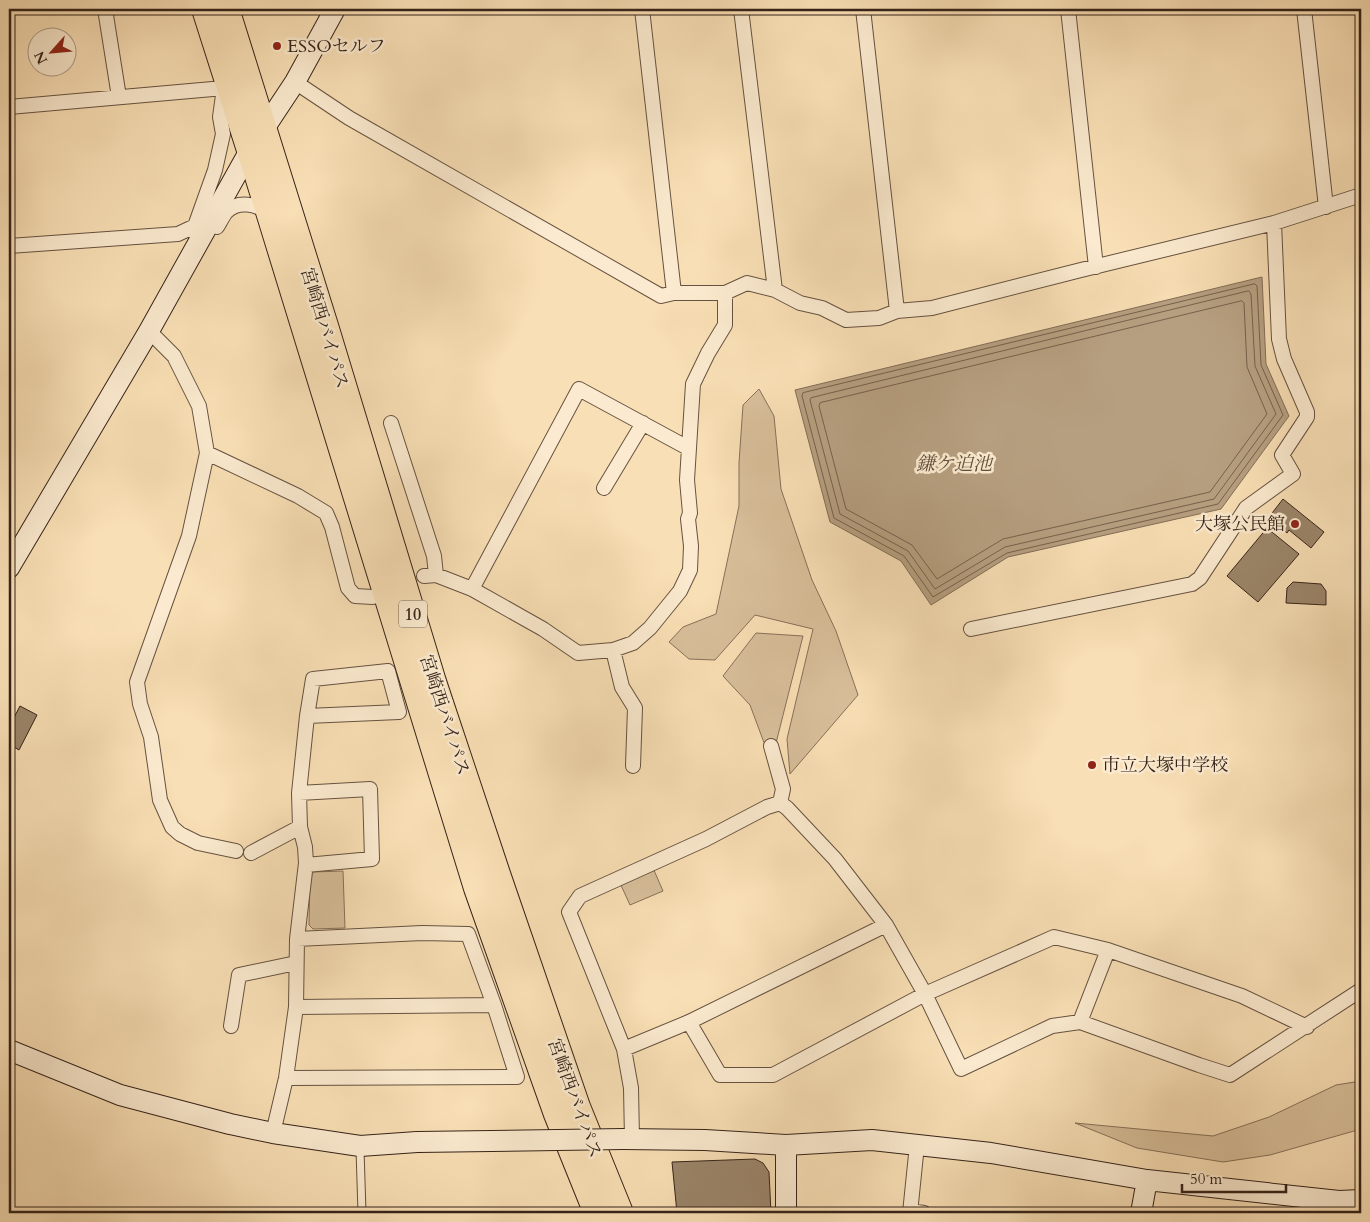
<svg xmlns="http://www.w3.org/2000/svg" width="1370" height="1222" font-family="Cardo,'Noto Serif JP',serif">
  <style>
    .green { fill: #d8bf9a; stroke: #86715a }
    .water { fill: #b69f80; stroke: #826d57 }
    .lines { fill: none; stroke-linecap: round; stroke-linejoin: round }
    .shore { stroke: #76614c; stroke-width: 1 }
    .building { fill: #9b856a; stroke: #352319 }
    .lane-casing { stroke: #665240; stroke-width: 9 }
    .street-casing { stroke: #665240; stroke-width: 16 }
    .secondary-casing { stroke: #352319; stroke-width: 22 }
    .highway-casing { stroke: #352319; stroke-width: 28 }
    .lane { stroke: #fbeacf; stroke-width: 7 }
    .street { stroke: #fbeacf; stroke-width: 14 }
    .secondary { stroke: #fbeacf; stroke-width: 20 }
    .highway { stroke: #f9dfb5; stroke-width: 26 }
    .secondary-bridge-casing { stroke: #352319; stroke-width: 22; stroke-linecap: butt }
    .secondary-bridge { stroke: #fbeacf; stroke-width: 20 }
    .poi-dot { fill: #8f2418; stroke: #fbeacf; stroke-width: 2 }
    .labels { text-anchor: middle; stroke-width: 5; stroke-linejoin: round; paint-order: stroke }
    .shield { fill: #fbeacf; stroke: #705f50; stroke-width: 1 }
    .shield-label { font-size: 16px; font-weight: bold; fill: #352319 }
    .poi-label { font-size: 18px; fill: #352319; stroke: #fbeacf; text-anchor: start }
    .street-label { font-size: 18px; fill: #352319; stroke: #fbeacf }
    .water-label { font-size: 19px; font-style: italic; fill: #624e3d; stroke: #fbeacf }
  </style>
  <rect width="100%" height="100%" fill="#f9dfb5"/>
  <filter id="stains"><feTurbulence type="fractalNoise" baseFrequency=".004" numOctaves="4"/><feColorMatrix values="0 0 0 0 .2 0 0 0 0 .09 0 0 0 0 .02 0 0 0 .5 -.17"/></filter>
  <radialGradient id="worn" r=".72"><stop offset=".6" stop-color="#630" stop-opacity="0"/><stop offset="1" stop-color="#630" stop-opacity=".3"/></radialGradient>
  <path class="green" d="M759,389L774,416L781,489L812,580L836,631L858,695L790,774L787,739L813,629L755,615L715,660L689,659L669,642L683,627L716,614L739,506V463L743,405Z
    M756,633L803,636L776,743L766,748L750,705L723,676Z
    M653,868L663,891L630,905L620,883Z
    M343,871L345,928L313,929L309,925L310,875L313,872Z
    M1361,1081V1129L1270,1155L1223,1162L1137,1148L1075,1123L1213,1136L1269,1117L1336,1085Z"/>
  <path class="water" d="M1262,277L1266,364L1289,416L1221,509L1008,557L931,605L901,561L830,522L795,390Z"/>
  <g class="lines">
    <path class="shore" d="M1255,284L1257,286L1261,365L1283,415L1218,504L1007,553L933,597L904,556L834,518L802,396L803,393Z
      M1249,291L1251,294L1255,366L1276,414L1214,499L1005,547L935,589L908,551L840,514L810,400L811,398Z
      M1242,301L1244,303L1247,367L1267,414L1210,492L1003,539L937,579L912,545L846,509L819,406L820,403Z"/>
  </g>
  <path class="building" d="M1283,499L1324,532L1311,548L1289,530L1287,533L1269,517Z
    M1267,528L1299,554L1258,602L1227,576Z
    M1293,582L1321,584L1326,591V605L1286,603L1287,588Z
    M20,706L37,715L19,750L9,744V727Z
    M755,1159L763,1163L769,1172L771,1213H677L672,1162Z"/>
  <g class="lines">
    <g class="lane-casing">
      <path id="lane" d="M360,1149L362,1213"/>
    </g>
    <g class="street-casing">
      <path id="street" d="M105,9L119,97
        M642,9L674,293
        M741,9L775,290
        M863,9L897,311
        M1068,9L1096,267
        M1304,9L1326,207
        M295,82L349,118L661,296L674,293H725L747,283L775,290L800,303L822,308L846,320L879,318L897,311L932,308L1081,270L1274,223L1361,195
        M9,107L224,88
        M217,227C220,222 223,216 226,212C238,200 257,204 268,213
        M198,244L195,226L215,170L223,134L220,117L224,88
        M9,246L178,234L195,226
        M149,331L174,356L199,406L207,453L189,536L137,682L140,704L151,737L160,800L172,827L180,834L198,843L236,851
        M391,423L434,556L436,575
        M207,453L298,496L326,513L332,527L348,588L355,596L373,597
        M604,488L643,423
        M424,576L436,575L472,589L543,629L578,653L613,650L633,643L650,628L680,591L690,570L691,546L688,519L690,513L687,480L693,384L708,353L725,325V293
        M472,589L579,389L688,448
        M971,629L1192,584L1200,578L1246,508L1293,474L1282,455L1307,417V412L1284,359L1279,339L1274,223
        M613,650L622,687L635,708L633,766
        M771,746L783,789L780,803
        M299,793L370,789L372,859L306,865
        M251,853L300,827
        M296,1007L494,1005
        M689,1022L720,1075H773L925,994L1054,937L1108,950L1242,996L1307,1027
        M1080,1022L1108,950
        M231,1026L239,975L296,963
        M624,1049L689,1022L886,925
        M286,1078L517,1077L494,1005L468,934L422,933L297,939
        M273,1133L286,1078L296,1007L297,939L306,863L305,847L300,827L299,793L307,716L313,679L388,671L399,712L307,716
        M632,1139L631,1088L624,1049L569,912L580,896L706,839L767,807L780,803L787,808L835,859L886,925L925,994L961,1069L1052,1026L1080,1022L1199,1065L1230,1075L1361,990
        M910,1211L924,1213
        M910,1213L917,1145"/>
    </g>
    <g class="secondary-casing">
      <path id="secondary" d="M9,568L149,331L250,150L295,82L335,9
        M9,1050L120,1095L230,1124L273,1133L360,1146L417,1142
        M623,1139L705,1140L786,1145L872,1140L991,1153L1147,1180L1339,1201L1361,1200
        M786,1145V1213
        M1141,1213L1147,1180"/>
    </g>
    <g class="highway-casing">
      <path id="highway" d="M205,9L250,150L477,888L557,1114L597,1213
        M226,9L325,326L433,682L498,877L577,1107L620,1213"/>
    </g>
    <use href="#lane" class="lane"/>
    <use href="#street" class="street"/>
    <use href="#secondary" class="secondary"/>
    <use href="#highway" class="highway"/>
    <g class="secondary-bridge-casing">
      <path id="secondary-bridge" d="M417,1142L623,1139"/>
    </g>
    <use href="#secondary-bridge" class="secondary-bridge"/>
  </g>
  <g class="poi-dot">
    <circle cx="277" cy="46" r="5"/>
    <circle cx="1295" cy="524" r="5"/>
    <circle cx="1092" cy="765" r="5"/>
  </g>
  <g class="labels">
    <rect class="shield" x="399" y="600.5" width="28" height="27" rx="4"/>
    <g class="shield-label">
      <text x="413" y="620">10</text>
    </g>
    <g class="poi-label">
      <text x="287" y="52">ESSOセルフ</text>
      <text x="1285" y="530" text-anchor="end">大塚公民館</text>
      <text x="1102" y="771">市立大塚中学校</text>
    </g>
    <g class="street-label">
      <text transform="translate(325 328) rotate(73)" y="6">宮崎西バイパス</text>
      <text transform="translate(445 715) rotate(72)" y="6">宮崎西バイパス</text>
      <text transform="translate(575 1098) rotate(70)" y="6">宮崎西バイパス</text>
    </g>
    <g class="water-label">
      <text x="954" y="470">鎌ケ迫池</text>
    </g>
  </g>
  <rect width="1370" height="1222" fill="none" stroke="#f9dfb5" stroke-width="30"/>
  <rect x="10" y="10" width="1350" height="1202" fill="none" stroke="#352319" stroke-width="2.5"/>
  <rect x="15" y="15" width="1340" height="1192" fill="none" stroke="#352319"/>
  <g transform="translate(52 52) rotate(243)"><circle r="24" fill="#fbeacf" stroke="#ac9a86"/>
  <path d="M0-4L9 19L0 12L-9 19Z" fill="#8f2418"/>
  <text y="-8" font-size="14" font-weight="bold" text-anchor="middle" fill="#352319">N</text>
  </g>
  <path d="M1182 1184v8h104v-8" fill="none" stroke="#352319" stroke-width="2.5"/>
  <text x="1190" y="1184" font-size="15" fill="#352319" stroke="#fbeacf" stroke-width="4" paint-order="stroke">50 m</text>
  <rect width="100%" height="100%" filter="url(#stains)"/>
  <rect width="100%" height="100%" fill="url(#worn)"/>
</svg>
